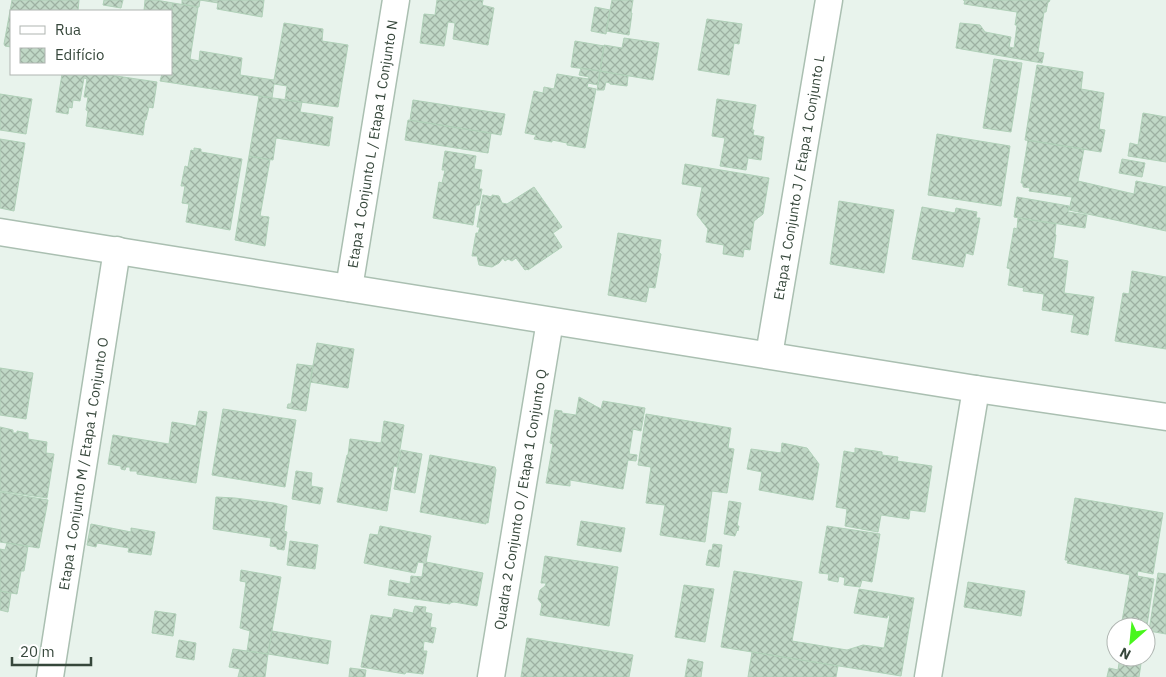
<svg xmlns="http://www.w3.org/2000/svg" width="1166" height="677" font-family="'IBM Plex Sans',sans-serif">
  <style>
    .building { fill: url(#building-cross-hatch); stroke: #b0d0b8 }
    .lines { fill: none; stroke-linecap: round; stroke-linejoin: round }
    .minor-casing { stroke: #aabfb1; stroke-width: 29 }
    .minor { stroke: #fff; stroke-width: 26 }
    .labels { text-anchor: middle; stroke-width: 5; stroke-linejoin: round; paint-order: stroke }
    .street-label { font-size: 14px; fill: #36473b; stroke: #fff }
  </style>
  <defs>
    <pattern id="building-cross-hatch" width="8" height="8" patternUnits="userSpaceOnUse" patternTransform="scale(1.25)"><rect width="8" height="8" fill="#c0d8c6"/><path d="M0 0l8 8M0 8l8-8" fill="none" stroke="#9db1a2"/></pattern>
  </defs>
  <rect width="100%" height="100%" fill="#e8f3ec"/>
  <path class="building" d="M12,0H79L78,11H11V47L5,46L4,44Z
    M104,0H123L121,8L103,5Z
    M145,0H156L173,3L171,16V11H144Z
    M182,0H264L262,17L217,9L218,3L200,0L199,7H198L182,4Z
    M437,0H483L482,5L494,8L488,45L453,39L455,23L448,22L444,46L420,43L424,14L435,15Z
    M612,0H633L631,13H632L629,35L606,31Z
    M963,0H1050L1049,2H1048L1046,12H1044L1038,52L1044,53L1042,63L956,48L960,23L980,25L985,32L1011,37L1009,47L1014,48L1017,25H1015L1017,12L964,4L965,0Z
    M173,3L198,7L190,59L199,61L200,51L242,58L240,75L274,80L284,23L323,29L322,41L348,45L338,107L285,100L287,86L274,84L272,98L160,81L162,74H171V16Z
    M595,7L610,10L606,34L591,31Z
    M707,19L742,24L739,44L734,43L729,75L698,70Z
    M624,38L659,43L653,80L600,71L604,45L622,48Z
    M575,41L604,46L600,71L571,67Z
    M994,59L1022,63L1011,132L983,128Z
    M1037,65L1083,72L1081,89L1104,93L1099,129L1105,130L1101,152L1025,140Z
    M581,68L600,71L598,85L588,83L587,87L596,89L585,148L567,145V143L552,140V142L534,139L536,135L525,133L534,91L543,93L544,87L554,89L557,74L588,79L589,77L579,75Z
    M600,71L628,76L627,86L610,84V83L606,82L604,90H597Z
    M62,74H103L157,82L153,108L149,107L146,120H145L143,135L86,126L88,111L86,110L88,97H84L87,79L84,78L80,101L73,100L72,108L69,107L68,114L56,112Z
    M0,94L32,99L26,134L0,130Z
    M259,96L302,102L300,112L333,117L329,146L276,138L273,160L249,156Z
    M717,99L756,105L752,130H754L753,135L764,137L761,160L748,158L746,170L720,166L725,138L712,136Z
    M413,100L505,114L501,135L410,120Z
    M1143,113L1166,117V162L1128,156L1130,143L1138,145Z
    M408,120L491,133L488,153L405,140Z
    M937,134L1010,146L1001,206L928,195Z
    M0,139L25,143L14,211L0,208Z
    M1028,140L1084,149L1078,181L1134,194L1136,181L1166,187V231L1069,210L1072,197L1029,191L1030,188L1023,187V183H1021Z
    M194,148L201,149V152L242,159L230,230L186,222L189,204L182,203L185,186H181L185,166L188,167L191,150L194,151Z
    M445,151L476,156L474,169L482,170L479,189H482L479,205H476L473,225L433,218L439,182L442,183L445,170H442Z
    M249,156L270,160L260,216L269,217L265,246L235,240Z
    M1122,159L1145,163L1142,177L1119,173Z
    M685,164L769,178L763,214L754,221L750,250L744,249L743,257L723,254L724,245L706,242L708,229L697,215L702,187L682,184Z
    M534,187L562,227L553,233L562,247L528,270L527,269L525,270L516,258L512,261L508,259L505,261L503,258L499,263L492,267L479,265L477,256H472L476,233H478L480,227H477L483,195L492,197V195L499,196L502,203L507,204Z
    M1017,197L1069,206L1068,212L1087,215L1085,228L1014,217Z
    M839,201L894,210L884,273L830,264Z
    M922,207L955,213L956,208L977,212L976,218H980L973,255L966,253L963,267L912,259Z
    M1018,218L1056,224L1055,234L1056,235L1053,258L1068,261L1064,293L1094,297L1088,335L1071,332L1074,315L1042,310L1044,294L1023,291L1024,288L1008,285L1010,272V269L1007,268L1014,228L1017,229Z
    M618,233L661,240L659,253L661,254L655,288L649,287L646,302L608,295Z
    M1132,271L1166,277V349L1115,341L1123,293L1129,294Z
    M317,343L354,349L348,388L310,382Z
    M297,364L313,366L306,411L287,408L288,404H291Z
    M0,368L33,373L26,419L0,415Z
    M579,397L601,409L603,401L645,408L641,431L633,429L629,454L637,455L636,461L628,460L623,489L570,480V486L546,483L553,444L550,443L555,410L562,411V413L576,415Z
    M223,409L296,420L285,487L212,475Z
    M199,411L207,412L196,483L137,474V471H130V467H126L125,470L121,469V466L108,464L113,435L169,444L172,422L196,426Z
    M646,414L731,428L728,448L734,449L727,493L712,491L705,542L660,535L665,505L646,503L651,467L638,465Z
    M384,421L404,425L397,467L394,466L387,511L337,502L347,455H348L350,439L381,443Z
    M0,427L13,430V433H17V431L28,433V439L47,442L46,453L54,454L47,498L0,491Z
    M782,443L807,448L819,464L813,500L759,490L762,472L747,469L751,449L781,453Z
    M855,448L882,452V455L898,457L897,461L932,466L925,512L910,510L909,519L881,515L878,532L845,526L847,509L836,507L844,451L855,453Z
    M401,450L422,454L415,493L394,489Z
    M430,455L495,467L496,470L488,523L486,522V524L420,512Z
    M296,471L312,473L311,486L323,488L320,504L292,499Z
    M0,492L48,500L39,548L0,542Z
    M216,497L235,498L274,503L287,506L284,531L287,532L284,550L277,549V547L270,546L271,538L213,529Z
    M1075,498L1163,513L1153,574L1138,571L1137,576L1154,579L1146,632V627H1121L1130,575L1067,563L1068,560H1065Z
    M729,501L741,503L737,526H739L738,531L737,530L735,536L724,534Z
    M581,521L625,528L621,552L577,545Z
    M91,524L131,532V528L155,532L151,555L128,552L129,548L97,543L96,547L87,545Z
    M380,526L431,536L426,562L483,573L477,606L454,602L450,603V604L388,595L390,580L410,584L411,576L422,577L424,563L418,562L415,573L364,563L370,534L378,535Z
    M827,526L880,534L872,582L862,580L860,587L844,585L845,578L839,576L838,582L828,580L829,574L819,573Z
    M290,541L318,545L315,569L287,565Z
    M7,543L28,546L24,571H21L17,594L0,591V549L5,550Z
    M713,544L722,545L719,567L706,565L709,550H712Z
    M545,556L618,567L609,626L540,615L542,604L538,599L540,590L545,586L546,583H541Z
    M241,570L281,577L268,654L247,651L250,631L240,628L246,582L240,581Z
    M734,571L802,582L792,641L847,650L863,645L884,648L890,615H888L887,618L854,613L859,589L914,598L901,676L721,647Z
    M1158,573L1166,574V634L1149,631Z
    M968,582L1025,591L1021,616L964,607Z
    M684,585L714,589L705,642L675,637Z
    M0,591L11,593L8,612L0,610Z
    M415,606L426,607L425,612L432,614L430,627L436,628L433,643L424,641L423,651H427L423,674L406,672L405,674L361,667L371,615L392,618L394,609L413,613Z
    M155,611L176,614L173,636L152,633Z
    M272,631L331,641L328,664L268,654Z
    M527,638L633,655L629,677H521Z
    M179,640L196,643L194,660L176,657Z
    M233,649L268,654L265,677H238L240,669L229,667Z
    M752,652L838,666L836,677H748Z
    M1120,657H1142L1139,677H1107L1109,668L1118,670Z
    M688,659L703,662L701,677H685Z
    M350,668L366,670L365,677H349Z"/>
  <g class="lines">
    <g class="minor-casing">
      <g id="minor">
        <path d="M0,232L976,389L1166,417"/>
        <path id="s1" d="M349,288L396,0"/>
        <path id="s2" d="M769,355L829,0"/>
        <path id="s3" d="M50,677L117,250"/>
        <path id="s4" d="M491,677L550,321"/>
        <path d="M928,677L976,389"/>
      </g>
    </g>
    <use href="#minor" class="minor"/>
  </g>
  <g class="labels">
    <g class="street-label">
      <text dy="5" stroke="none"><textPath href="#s1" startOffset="146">Etapa 1 Conjunto L / Etapa 1 Conjunto N</textPath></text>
      <text dy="5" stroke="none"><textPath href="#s2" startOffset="180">Etapa 1 Conjunto J / Etapa 1 Conjunto L</textPath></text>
      <text dy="5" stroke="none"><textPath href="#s3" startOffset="216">Etapa 1 Conjunto M / Etapa 1 Conjunto O</textPath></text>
      <text dy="5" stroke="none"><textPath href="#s4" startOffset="180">Quadra 2 Conjunto O / Etapa 1 Conjunto Q</textPath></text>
    </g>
  </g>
  <rect x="10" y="10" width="162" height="65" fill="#ffffff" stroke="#afb5b1"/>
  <rect x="20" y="26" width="25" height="8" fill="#ffffff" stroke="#afb5b1"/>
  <text x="55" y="35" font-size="15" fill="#36473b">Rua</text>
  <rect x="20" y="48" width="25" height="15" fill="url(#building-cross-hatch)" stroke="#afb5b1"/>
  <text x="55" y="60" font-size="15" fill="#36473b">Edifício</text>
  <g transform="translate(1131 642) rotate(207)"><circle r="24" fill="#ffffff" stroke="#afb5b1"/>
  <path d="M0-4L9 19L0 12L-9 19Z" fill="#48f61c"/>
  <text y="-8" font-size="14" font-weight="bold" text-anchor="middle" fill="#36473b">N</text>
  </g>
  <path d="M12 657v8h79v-8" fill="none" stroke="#36473b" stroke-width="2.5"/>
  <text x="20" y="657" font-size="15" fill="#36473b" stroke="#ffffff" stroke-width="4" paint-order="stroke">20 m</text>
</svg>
